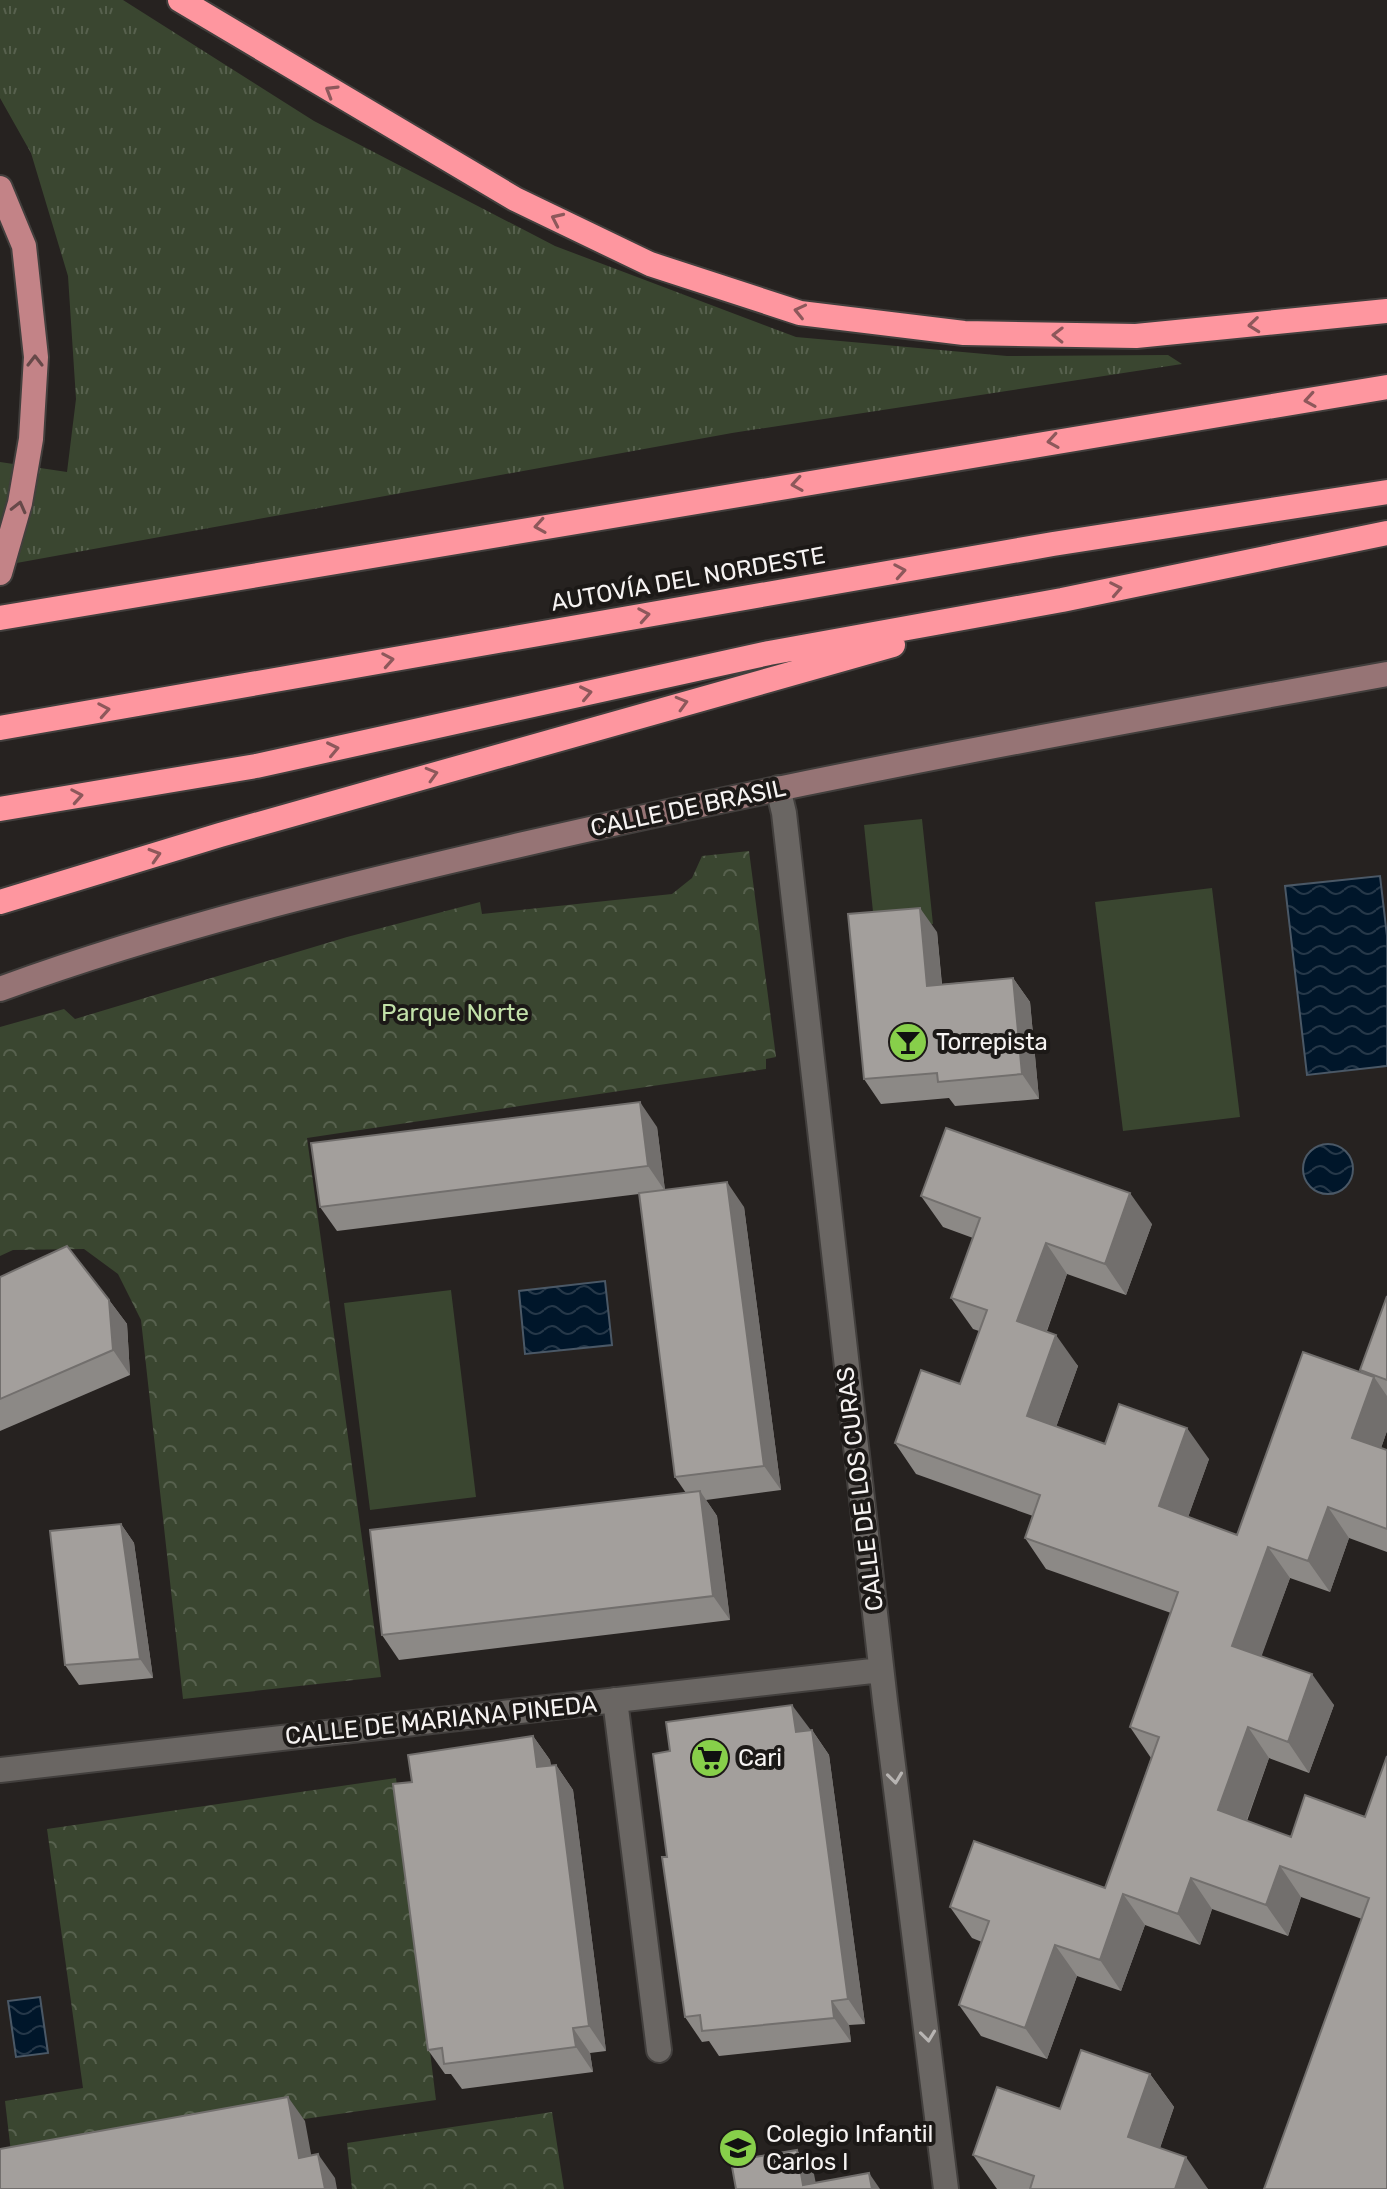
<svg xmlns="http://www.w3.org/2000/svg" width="1387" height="2189" font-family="Rubik,sans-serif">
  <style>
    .grass { fill: url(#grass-tufts) }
    .park { fill: url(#park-crowns) }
    .garden { fill: #3a4630 }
    .water { fill: url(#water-waves); stroke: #4a5866; stroke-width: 2 }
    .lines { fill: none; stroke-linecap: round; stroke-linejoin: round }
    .street-casing { stroke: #423f3d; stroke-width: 28 }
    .secondary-casing { stroke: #423f3d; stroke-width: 28 }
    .primary-casing { stroke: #423f3d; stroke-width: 28 }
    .highway-casing { stroke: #423f3d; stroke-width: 28 }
    .street { stroke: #6a6663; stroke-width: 24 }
    .secondary { stroke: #967475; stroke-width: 24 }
    .primary { stroke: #c38387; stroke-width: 24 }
    .highway { stroke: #fe969f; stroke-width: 24 }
    .wall { fill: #8c8986 }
    .shaded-wall { fill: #726f6d }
    .building { fill: #a39f9c; stroke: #726f6d; stroke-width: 2 }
    .oneway { stroke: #8d585b }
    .oneway2 { stroke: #674949 }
    .oneway3 { stroke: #b7b4b2 }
    .labels { text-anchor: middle; stroke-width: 8; stroke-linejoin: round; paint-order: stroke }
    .street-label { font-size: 24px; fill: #f6f3f2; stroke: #1c1917 }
    .park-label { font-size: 24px; fill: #c2e1a9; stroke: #1c1917 }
    .poi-label { font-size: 24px; fill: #f6f3f2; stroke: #1c1917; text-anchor: start }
  </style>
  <defs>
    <pattern id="grass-tufts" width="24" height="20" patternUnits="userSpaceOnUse" patternTransform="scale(2)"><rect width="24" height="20" fill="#3a4630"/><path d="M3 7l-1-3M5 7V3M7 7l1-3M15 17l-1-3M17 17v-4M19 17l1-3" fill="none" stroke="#57614e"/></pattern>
    <pattern id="park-crowns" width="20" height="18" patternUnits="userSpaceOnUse" patternTransform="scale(2)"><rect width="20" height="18" fill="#3a4630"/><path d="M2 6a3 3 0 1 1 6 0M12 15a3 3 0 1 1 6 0" fill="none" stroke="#57614e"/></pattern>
    <pattern id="water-waves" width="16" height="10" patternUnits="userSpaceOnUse" patternTransform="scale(2)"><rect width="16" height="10" fill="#00162a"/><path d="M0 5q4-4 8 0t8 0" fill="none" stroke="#263849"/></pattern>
  </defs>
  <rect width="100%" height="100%" fill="#262220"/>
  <path class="grass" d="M0,0H123L314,121L555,246L796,337L1007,356L1168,355L1182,364L732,433L0,566V462L67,472L76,399L68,276L31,153L0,98Z"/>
  <path class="park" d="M749,851L776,1057L766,1059V1069L307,1138L381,1677L183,1699L141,1320L118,1274L84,1249L13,1250L0,1256V1027L64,1009L75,1019L347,937L480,902L482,914L672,894L692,878L702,856Z
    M396,1778L436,2100L12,2161L5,2101L83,2088L47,1829Z
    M552,2112L564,2189H352L347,2143Z"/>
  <path class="garden" d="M922,819L933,924L875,931L864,825Z
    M1212,888L1240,1117L1123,1131L1095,902Z
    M451,1290L476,1497L370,1510L344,1303Z"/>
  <path class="water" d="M1380,876L1387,936V1066L1307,1075L1285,886Z
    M1303 1169a25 25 0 1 1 50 0a25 25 0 1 1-50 0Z
    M605,1281L612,1345L525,1354L519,1291Z
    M40,1997L48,2053L16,2057L8,2001Z"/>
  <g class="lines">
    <g class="street-casing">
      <path id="street" d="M778,788L784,813L885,1701L946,2189
        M615,1700L659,2050
        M0,1770L881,1670"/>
    </g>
    <g class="secondary-casing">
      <path id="secondary" d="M0,989C170,927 347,885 524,844C810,778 1098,726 1387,674"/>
    </g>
    <g class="primary-casing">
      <path id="primary" d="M0,188L24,246L36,357L31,439L20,503L0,573"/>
    </g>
    <g class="highway-casing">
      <path id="highway" d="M180,0L515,199L650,264L800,313L964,333L1136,336L1387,311
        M0,618L1387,387
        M0,728L1053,544L1387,492
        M0,809L256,766L769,653L1062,600L1387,533
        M0,902L220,835L893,645"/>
    </g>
    <use href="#street" class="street"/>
    <use href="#secondary" class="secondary"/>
    <use href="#primary" class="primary"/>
    <use href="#highway" class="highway"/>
  </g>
  <path class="wall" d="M937,932L942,984L1013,978L1030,1002L1039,1099L955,1106L949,1098L881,1104L864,1079Z
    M657,1127L665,1190L744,1207L781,1490L706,1500L717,1516L730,1620L399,1660L382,1635L686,1493L675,1477L639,1194L337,1231L320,1207Z
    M921,1196L1152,1224L1126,1295L1067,1274L1047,1331L1078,1366L1056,1427L1105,1444L1209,1459L1188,1517L1237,1535L1362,1373L1360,1370L1387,1296V1431L1381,1448L1387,1450V1552L1349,1538L1330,1592L1290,1578L1261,1656L1334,1705L1309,1773L1269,1758L1247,1821L1291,1837L1365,1817L1387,2189L1362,1919L1301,1897L1288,1936L1212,1909L1200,1945L1145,1925L1121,1991L1077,1976L1047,2059L981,2036L959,2005L982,1942L972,1938L950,1907L1105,1888L1151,1758L1130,1727L1171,1613L1046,1569L1025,1538L1033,1516L916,1474L895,1443L960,1384L979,1331L973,1329L951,1298L973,1238L943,1227Z
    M0,1277L109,1300L127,1324L130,1375L0,1431Z
    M121,1524L134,1543L153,1678L79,1685L65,1665Z
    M810,1729V1730H812L829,1755L865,2024L849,2025L851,2042L719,2056L709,2041L702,2042L685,2017L667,1857Z
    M533,1736L550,1760L551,1766L556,1765L573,1790L606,2051L590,2053L593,2072L462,2089L451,2074H445L428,2050L412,1782Z
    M1150,2074L1174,2107L1160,2148L1208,2189H997L973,2155L1060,2109Z"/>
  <path class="shaded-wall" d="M920,908L937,932L944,1010L927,986Z
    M1013,978L1030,1002L1039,1099L1022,1074Z
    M640,1102L657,1127L665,1191L648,1166Z
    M727,1182L744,1207L781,1490L764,1466Z
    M1130,1193L1152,1224L1126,1295L1105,1264Z
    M1046,1243L1067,1274L1039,1352L1017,1321Z
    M109,1300L127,1324L130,1375L113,1350Z
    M1056,1335L1078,1366L1049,1447L1027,1416Z
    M1374,1377L1387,1396V1431L1374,1468L1352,1438Z
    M1187,1428L1209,1459L1181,1537L1159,1506Z
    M700,1491L717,1516L730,1620L713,1596Z
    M1328,1507L1349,1538L1330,1592L1308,1561Z
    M121,1524L134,1543L153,1678L140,1659Z
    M1268,1547L1290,1578L1254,1677L1232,1646Z
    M1312,1674L1334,1705L1309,1773L1288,1742Z
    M792,1705L810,1729L813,1757L796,1732Z
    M1248,1727L1269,1758L1239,1841L1218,1810Z
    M812,1730L829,1755L865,2024L848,1999Z
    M533,1736L550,1760L554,1792L537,1767Z
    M556,1765L573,1790L606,2051L589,2026Z
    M1280,1866L1301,1897L1288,1936L1266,1905Z
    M1191,1878L1212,1909L1200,1945L1178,1914Z
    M1123,1894L1145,1925L1121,1991L1100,1960Z
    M1055,1945L1077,1976L1047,2059L1025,2028Z
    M832,2001L849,2025L851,2042L834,2018Z
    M573,2028L590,2053L593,2072L576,2047Z
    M1150,2074L1174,2107L1152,2171L1128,2137Z
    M288,2097L305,2121L316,2181L299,2158Z
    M797,2150L814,2174L817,2189L803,2185Z
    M318,2154L335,2178L337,2189H325Z
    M1186,2157L1208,2189H1175Z
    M869,2173L880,2189H872Z"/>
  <path class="building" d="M920,908L927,986L1013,978L1022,1074L938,1082L937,1073L864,1079L848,914Z
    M640,1102L648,1166L320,1207L311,1143Z
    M946,1128L1130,1193L1105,1264L1046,1243L1017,1321L1056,1335L1027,1416L1105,1444L1119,1404L1187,1428L1159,1506L1237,1535L1303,1352L1374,1377L1352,1438L1387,1450V1529L1328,1507L1308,1561L1268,1547L1232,1646L1312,1674L1288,1742L1248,1727L1218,1810L1291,1837L1305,1795L1365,1817L1387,1756V2189H1264L1369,1898L1280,1866L1266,1905L1191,1878L1178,1914L1123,1894L1100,1960L1055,1945L1025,2028L959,2005L989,1921L950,1907L974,1841L1105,1888L1159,1737L1130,1727L1178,1592L1025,1538L1040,1495L895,1443L921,1370L960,1384L987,1310L951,1298L980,1218L921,1196Z
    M727,1182L764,1466L675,1477L639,1193Z
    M67,1246L109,1300L113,1350L0,1399V1277Z
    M1387,1296V1380L1360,1370Z
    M700,1491L713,1596L382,1635L370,1530Z
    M121,1524L140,1659L65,1665L50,1531Z
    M792,1705L796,1732L812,1730L848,1999L832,2001L834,2018L702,2031L700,2015L685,2017L662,1857H667L653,1754L670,1751L666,1722Z
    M533,1736L537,1767L556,1765L589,2026L573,2028L576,2047L444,2064L442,2048L428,2050L393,1784L412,1782L408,1755Z
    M1081,2050L1150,2074L1128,2137L1186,2157L1175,2189H1030L1034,2176L973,2155L997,2087L1060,2109Z
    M288,2097L299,2158L318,2154L325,2189H0V2149Z
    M797,2150L803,2185L869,2173L872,2189H736L731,2161Z"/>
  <defs><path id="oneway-chevron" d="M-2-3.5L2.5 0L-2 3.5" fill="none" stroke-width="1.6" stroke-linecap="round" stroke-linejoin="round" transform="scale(2)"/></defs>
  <g class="oneway">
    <use href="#oneway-chevron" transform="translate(331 91) rotate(-149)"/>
    <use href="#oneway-chevron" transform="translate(557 219) rotate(-155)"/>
    <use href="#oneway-chevron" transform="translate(800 311) rotate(-167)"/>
    <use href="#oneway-chevron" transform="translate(1254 325) rotate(174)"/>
    <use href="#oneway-chevron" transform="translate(1058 335) rotate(-179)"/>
    <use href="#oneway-chevron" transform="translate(1310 400) rotate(171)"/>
    <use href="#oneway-chevron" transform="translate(1053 441) rotate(171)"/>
    <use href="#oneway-chevron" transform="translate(797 484) rotate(171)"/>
    <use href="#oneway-chevron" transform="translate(540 526) rotate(171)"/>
    <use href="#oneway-chevron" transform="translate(900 571) rotate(-10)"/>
    <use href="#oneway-chevron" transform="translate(1116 589) rotate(-11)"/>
    <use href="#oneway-chevron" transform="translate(644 615) rotate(-10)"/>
    <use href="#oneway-chevron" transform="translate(388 660) rotate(-10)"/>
    <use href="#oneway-chevron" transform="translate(586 693) rotate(-12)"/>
    <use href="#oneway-chevron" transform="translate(682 703) rotate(-16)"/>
    <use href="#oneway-chevron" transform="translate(104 710) rotate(-10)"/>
    <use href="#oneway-chevron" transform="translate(333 749) rotate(-12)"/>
    <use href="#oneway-chevron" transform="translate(432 774) rotate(-16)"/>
    <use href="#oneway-chevron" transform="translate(77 796) rotate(-10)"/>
    <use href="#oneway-chevron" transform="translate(155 855) rotate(-17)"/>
  </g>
  <g class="oneway2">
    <use href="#oneway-chevron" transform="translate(35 361) rotate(-90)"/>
    <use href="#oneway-chevron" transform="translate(19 507) rotate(-76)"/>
  </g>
  <g class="oneway3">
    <use href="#oneway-chevron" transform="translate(895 1778) rotate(83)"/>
    <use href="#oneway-chevron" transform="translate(928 2036) rotate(83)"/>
  </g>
  <defs>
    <g id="bar-disc" transform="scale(2)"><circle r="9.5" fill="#87cf4a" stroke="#1c1917"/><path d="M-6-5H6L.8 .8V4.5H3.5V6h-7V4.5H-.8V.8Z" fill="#111"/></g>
    <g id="supermarket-disc" transform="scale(2)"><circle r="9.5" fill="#87cf4a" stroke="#1c1917"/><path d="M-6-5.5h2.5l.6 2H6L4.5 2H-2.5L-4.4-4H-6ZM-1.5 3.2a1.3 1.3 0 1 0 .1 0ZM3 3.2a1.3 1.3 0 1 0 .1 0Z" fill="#111"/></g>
    <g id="school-disc" transform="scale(2)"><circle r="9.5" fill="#87cf4a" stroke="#1c1917"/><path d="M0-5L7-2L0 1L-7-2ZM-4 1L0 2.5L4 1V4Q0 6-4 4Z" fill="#111"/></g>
  </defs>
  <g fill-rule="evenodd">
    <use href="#bar-disc" x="908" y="1042"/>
    <use href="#supermarket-disc" x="710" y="1758"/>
    <use href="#school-disc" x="738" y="2148"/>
  </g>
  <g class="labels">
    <g class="street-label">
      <text transform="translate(688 579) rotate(-10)" y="8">AUTOVÍA DEL NORDESTE</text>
      <text transform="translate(688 808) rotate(-12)" y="8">CALLE DE BRASIL</text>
      <text transform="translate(860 1489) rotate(-97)" y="8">CALLE DE LOS CURAS</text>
      <text transform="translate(441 1720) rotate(-6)" y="8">CALLE DE MARIANA PINEDA</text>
    </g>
    <g class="park-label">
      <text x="455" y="1021">Parque Norte</text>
    </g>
    <g class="poi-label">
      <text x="936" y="1050">Torrepista</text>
      <text x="738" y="1766">Cari</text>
      <text x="766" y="2142">Colegio Infantil<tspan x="766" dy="28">Carlos I</tspan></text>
    </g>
  </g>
</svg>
